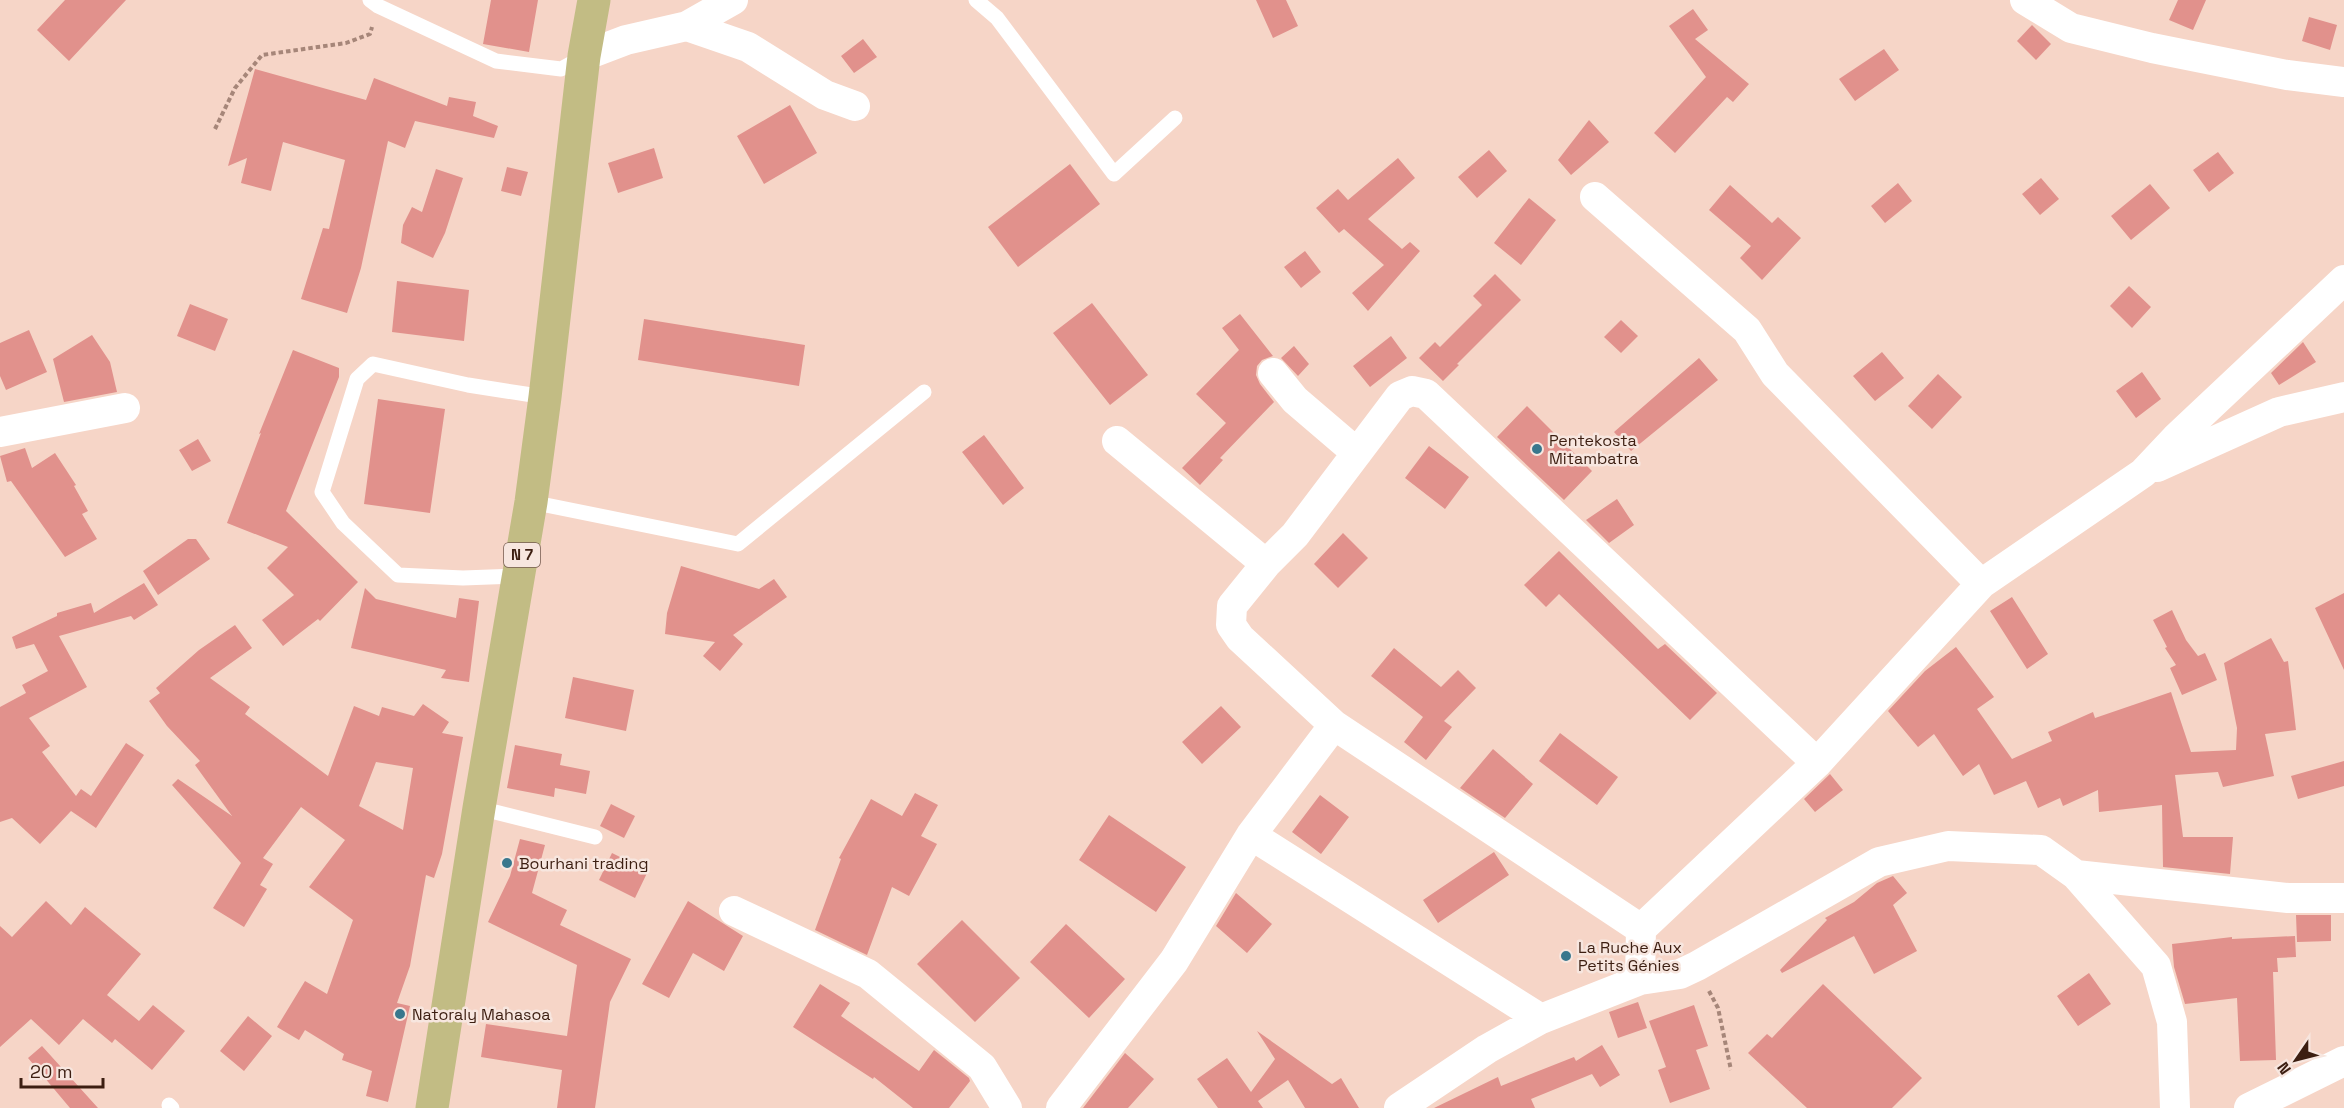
<svg xmlns="http://www.w3.org/2000/svg" width="2344" height="1108" font-family="'Space Grotesk',sans-serif">
  <style>
    .building { fill: #e1918c; fill-rule: evenodd }
    .lines { fill: none; stroke-linecap: round; stroke-linejoin: round }
    .path { stroke: #a68679; stroke-width: 4; stroke-dasharray: 4.5 3; stroke-linecap: butt }
    .service { stroke: #fff; stroke-width: 15 }
    .minor { stroke: #fff; stroke-width: 30 }
    .primary { stroke: #c2bc84; stroke-width: 33 }
    .poi-dot { fill: #39778d; stroke: #f7e6df; stroke-width: 2 }
    .labels { text-anchor: middle; stroke-width: 5; stroke-linejoin: round; paint-order: stroke }
    .shield { fill: #f7e6df; stroke: #745a4f; stroke-width: 1.5 }
    .shield-label { font-size: 15px; font-weight: bold; fill: #3c1e11 }
    .poi-label { font-size: 16px; fill: #3c1e11; stroke: #f7e6df; text-anchor: start }
  </style>
  <rect width="100%" height="100%" fill="#f6d5c7"/>
  <path class="building" d="M65,0H126L69,61L37,30Z
    M491,0H538L529,52L483,44Z
    M1256,0H1286L1298,26L1273,38Z
    M2178,0H2206L2193,30L2169,20Z
    M1693,9L1708,30L1695,39L1749,84L1733,102L1727,97L1675,153L1654,133L1706,77L1669,26Z
    M2309,17L2337,25L2330,50L2302,41Z
    M2032,25L2051,44L2036,60L2017,41Z
    M863,39L877,57L854,73L841,56Z
    M1884,49L1899,70L1855,101L1839,79Z
    M255,69L366,100L374,78L447,106L449,97L476,102L473,116L498,126L494,138L415,121L405,148L388,141L361,268L347,313L301,299L323,228L329,229L345,160L283,142L271,191L241,183L247,158L228,166Z
    M790,105L817,153L764,184L737,136Z
    M1589,120L1609,142L1571,175L1558,160Z
    M654,148L663,178L618,193L608,163Z
    M1489,150L1507,171L1477,198L1458,177Z
    M2218,152L2234,173L2209,192L2193,170Z
    M1398,158L1415,178L1368,219L1402,249L1410,242L1420,251L1368,311L1352,293L1384,265L1344,229L1339,233L1316,208L1338,189L1348,200Z
    M1070,164L1100,204L1018,267L988,227Z
    M507,167L528,172L521,196L501,191Z
    M436,169L463,178L445,233L433,258L401,243L403,225L412,207L422,212Z
    M2041,178L2059,199L2040,215L2022,194Z
    M1898,183L1912,201L1885,223L1871,206Z
    M2150,184L2170,208L2131,240L2111,216Z
    M1730,185L1772,223L1778,217L1801,238L1762,280L1740,258L1751,246L1709,210Z
    M1529,198L1556,220L1521,265L1494,243Z
    M1305,251L1321,272L1301,288L1284,267Z
    M1495,274L1521,300L1457,364L1459,365L1443,381L1419,358L1435,342L1440,347L1482,305L1473,296Z
    M397,281L469,290L464,341L392,332Z
    M2129,286L2151,307L2132,328L2110,306Z
    M1092,303L1148,375L1110,405L1053,333Z
    M190,304L228,319L215,351L177,336Z
    M1240,314L1273,356L1262,360L1257,366L1256,375L1260,384L1274,402L1220,458L1223,460L1200,485L1182,468L1226,423L1196,394L1239,350L1222,328Z
    M644,319L805,345L799,386L638,360Z
    M1621,320L1638,336L1621,353L1604,337Z
    M29,330L47,372L6,390L0,376V343Z
    M92,335L110,362L117,392L64,402L53,359Z
    M1391,336L1407,358L1370,387L1353,366Z
    M2303,342L2316,362L2279,385L2271,373Z
    M1294,346L1309,364L1298,376L1281,358Z
    M293,350L339,368V377L286,511L358,582L320,621L318,619L283,646L262,620L294,595L267,568L288,547L227,523L261,433L259,434Z
    M1882,352L1904,378L1875,401L1853,376Z
    M1699,358L1718,380L1631,451L1614,432Z
    M2142,372L2161,399L2136,418L2116,391Z
    M1938,374L1962,397L1932,429L1908,406Z
    M378,399L445,409L430,513L364,504Z
    M1527,406L1592,471L1564,500L1497,437Z
    M984,435L1024,488L1003,505L962,452Z
    M198,439L211,461L192,471L179,450Z
    M1429,446L1469,477L1445,509L1405,478Z
    M25,448L32,468L55,453L76,485L74,486L88,511L82,514L97,539L65,557L11,481L7,482L0,456Z
    M1617,499L1634,525L1609,543L1586,520Z
    M1343,533L1368,558L1338,588L1314,564Z
    M188,539H196L210,559L158,595L143,571Z
    M1559,551L1658,649L1665,644L1717,693L1690,720L1559,594L1546,607L1524,585Z
    M681,566L759,589L774,579L787,597L733,635L743,644L720,671L703,656L715,642L665,634L667,613Z
    M144,583L158,605L134,620L131,616L59,636L87,687L29,718L50,746L42,752L76,796L81,789L91,796L126,743L144,755L96,828L71,811L40,844L12,818L0,822V707L26,693L22,685L48,671L34,644L16,649L12,637L57,616V613L91,603L94,613Z
    M365,588L376,599L456,618L459,598L479,601L469,682L441,678L446,670L351,648Z
    M2344,593V670L2315,608Z
    M2012,597L2048,654L2027,669L1990,611Z
    M2172,610L2186,640L2198,656L2205,653L2217,680L2182,695L2170,668L2176,665L2165,648L2167,647L2153,620Z
    M235,625L252,648L210,678L250,707L245,714L328,776L354,706L379,716L382,707L414,716L423,704L449,722L442,733L463,737L442,854L434,878L426,875L410,966L397,1003L410,1006L388,1102L366,1096L372,1071L342,1060L344,1054L305,1030L299,1040L277,1027L305,981L327,994L353,920L309,887L345,840L301,807L263,858L273,864L260,885L267,889L244,927L213,908L241,863L172,785L178,779L232,816L195,765L200,761L167,726L149,701L160,693L156,688L199,650ZM376,762L413,768L403,830L359,806Z
    M2271,638L2284,662L2288,661L2296,730L2265,734L2274,776L2223,787L2218,772L2175,775L2183,837H2233L2230,874L2163,867L2162,805L2099,812L2098,790L2063,806L2060,798L2038,808L2026,781L1994,795L1979,764L1963,776L1934,734L1918,747L1888,711L1925,671L1956,647L1994,697L1977,709L2012,759L2052,741L2048,732L2093,712L2095,718L2171,692L2191,752L2236,750L2237,728L2224,663Z
    M1394,648L1441,687L1458,670L1476,688L1444,721L1452,727L1426,760L1404,742L1423,717L1371,676Z
    M573,677L634,690L626,731L565,718Z
    M1221,706L1241,727L1202,764L1182,742Z
    M1560,733L1618,777L1597,805L1539,761Z
    M515,745L562,754L560,765L590,771L586,794L555,788L554,797L507,788Z
    M1493,749L1533,784L1505,818L1460,788Z
    M2344,761V786L2298,799L2291,776Z
    M1830,774L1843,790L1815,812L1804,799Z
    M915,793L938,805L921,836L937,844L909,896L892,887L867,955L815,930L841,859L839,858L871,799L902,816Z
    M1320,795L1349,817L1321,854L1292,832Z
    M611,804L635,816L624,838L600,826Z
    M1109,815L1186,867L1156,912L1079,860Z
    M520,839L545,845L532,893L567,910L560,925L631,959L610,1002L595,1108H557L562,1070L481,1057L486,1024L567,1036L577,965L488,922L510,876Z
    M1494,852L1509,875L1438,923L1423,900Z
    M612,853L648,871L635,898L599,880Z
    M1893,876L1907,893L1893,905L1917,951L1874,974L1854,936L1782,973L1780,970L1827,920L1825,918L1854,902L1877,883Z
    M1236,893L1272,924L1247,953L1216,926Z
    M46,901L71,925L85,907L141,954L107,995L139,1021L153,1005L185,1031L152,1070L115,1039L112,1043L83,1019L59,1045L31,1019L0,1047V926L12,937Z
    M688,901L743,936L724,971L693,953L669,998L642,984Z
    M2296,915H2331V941L2297,942Z
    M962,920L1020,978L975,1022L917,964Z
    M1066,924L1125,979L1089,1018L1030,962Z
    M2295,936L2296,957L2277,958L2278,972H2273L2276,1060L2240,1061L2237,998L2185,1004L2174,967L2172,944L2232,937V939Z
    M2089,973L2111,1004L2078,1026L2057,996Z
    M820,984L850,1003L841,1016L919,1071L934,1050L969,1078L970,1081L949,1108H913L874,1077L873,1079L793,1027Z
    M1823,984L1922,1078L1892,1108H1807L1748,1053L1767,1034L1772,1038Z
    M1638,1002L1647,1028L1618,1038L1609,1012Z
    M1694,1005L1708,1046L1696,1050L1710,1089L1670,1103L1658,1070L1666,1067L1649,1021Z
    M248,1016L272,1036L244,1071L220,1051Z
    M1257,1031L1332,1084L1341,1078L1359,1108H1305L1288,1080L1258,1101L1263,1108H1218L1197,1079L1227,1058L1251,1092L1275,1059Z
    M1602,1045L1620,1075L1600,1087L1592,1074L1531,1099L1535,1108H1434L1498,1077L1501,1086L1574,1057L1576,1061Z
    M42,1046L98,1108H70L28,1058Z
    M1125,1053L1154,1079L1128,1108H1083Z"/>
  <g class="lines">
    <path class="path" d="M215,129L235,88L262,55L346,43L370,34L372,27
      M1709,991L1718,1008L1731,1070"/>
    <path class="service" d="M370,0L378,6L496,61L561,69L583,57
      M976,0L997,18L1114,174L1175,118
      M531,502L738,544L924,392
      M519,576L463,578L398,575L343,523L322,492L357,379L373,364L468,385L545,397
      M479,808L595,837
      M169,1105L172,1108"/>
    <path class="minor" d="M2025,0L2071,28L2152,48L2287,75L2344,82
      M687,26L748,47L825,95L855,106
      M584,56L626,40L687,26L733,0
      M1595,197L1747,330L1775,374L1981,584
      M1273,373L1295,400L1357,453
      M0,432L125,408
      M1117,441L1266,564L1232,606L1231,625L1240,638L1334,725L1641,929
      M2157,467L2279,412L2344,397
      M1266,564L1295,535L1400,396L1412,391L1426,394L1817,763
      M1251,835L1541,1019
      M2076,875L2156,966L2172,1022L2175,1108
      M734,911L868,974L982,1067L1007,1108
      M1640,980L1641,929L1817,763L1981,584L2143,473L2176,438L2344,280
      M1061,1108L1174,961L1251,835L1334,725
      M1399,1108L1487,1049L1541,1019L1640,980L1680,974L1697,966L1879,862L1948,846L2041,850L2076,875L2288,898H2344
      M2249,1108L2344,1061"/>
    <path class="primary" d="M432,1108L479,808L531,502L545,397L584,56L594,0"/>
  </g>
  <g class="poi-dot">
    <circle cx="1537" cy="449" r="6"/>
    <circle cx="507" cy="863" r="6"/>
    <circle cx="1566" cy="956" r="6"/>
    <circle cx="400" cy="1014" r="6"/>
  </g>
  <g class="labels">
    <rect class="shield" x="504" y="543" width="36" height="24" rx="4.5"/>
    <g class="shield-label">
      <text x="522" y="560">N 7</text>
    </g>
    <g class="poi-label">
      <text x="1549" y="446">Pentekosta<tspan x="1549" dy="18">Mitambatra</tspan></text>
      <text x="519" y="869">Bourhani trading</text>
      <text x="1578" y="953">La Ruche Aux<tspan x="1578" dy="18">Petits Génies</tspan></text>
      <text x="412" y="1020">Natoraly Mahasoa</text>
    </g>
  </g>
  <g transform="translate(2296 1060) rotate(235)" stroke="#f7e6df" stroke-width="4.5" paint-order="stroke">
  <path d="M0-4.5L10 22L0 15L-10 22Z" fill="#3c1e11"/>
  <text y="-9" font-size="16" font-weight="bold" text-anchor="middle" fill="#3c1e11">N</text>
  </g>
  <path d="M21 1078v9h82v-9" fill="none" stroke="#3c1e11" stroke-width="3"/>
  <text x="30" y="1078" font-size="18" fill="#3c1e11" stroke="#f7e6df" stroke-width="4.5" paint-order="stroke">20 m</text>
</svg>
